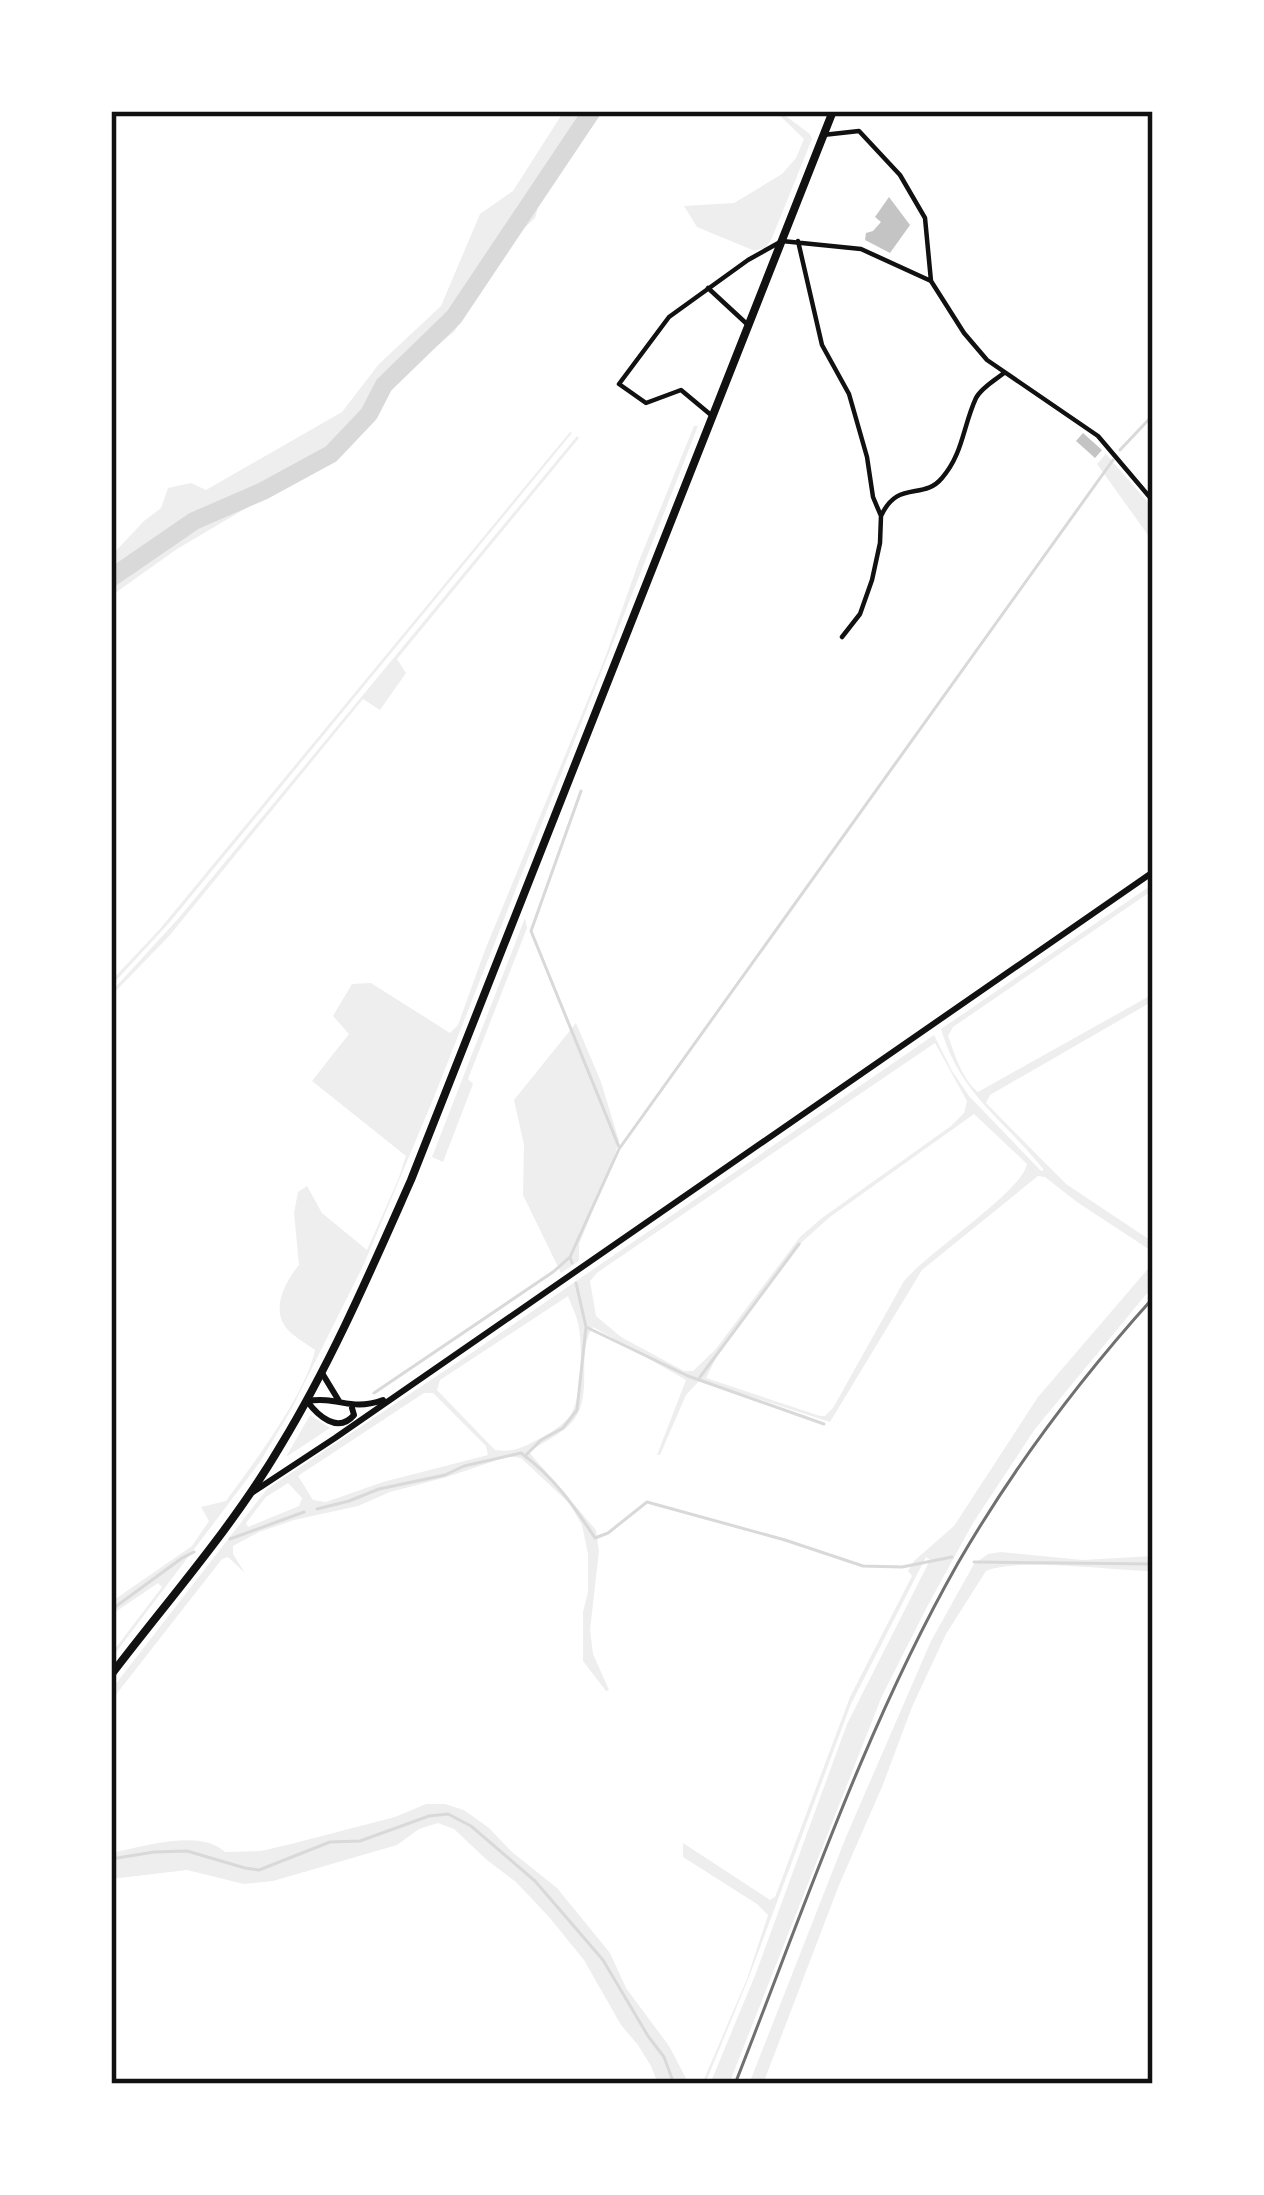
<svg xmlns="http://www.w3.org/2000/svg" width="1264" height="2195" font-family="'PT Sans Narrow',sans-serif">
  <style>
    .green { fill: #eee; fill-rule: evenodd }
    .lines { fill: none; stroke-linecap: round; stroke-linejoin: round }
    .stream { stroke: #d9d9d9; stroke-width: 3 }
    .river { stroke: #d9d9d9; stroke-width: 18 }
    .building { fill: #c4c4c4 }
    .minor { stroke: #111; stroke-width: 4.5 }
    .tertiary { stroke: #111; stroke-width: 6 }
    .primary { stroke: #111; stroke-width: 8 }
    .rail { stroke: #707070; stroke-width: 3 }
    .neatline { fill: none; stroke: #111; stroke-width: 4.5 }
  </style>
  <rect width="100%" height="100%" fill="#fff"/>
  <path class="green" d="M564,111H598L542,193L535,218L516,236L472,297L455,331L384,391L358,430L326,461L177,549L111,596V556L144,521L161,508L168,488L191,483L206,490L342,412L379,364L441,306L480,214L513,191Z
    M775,111H779L810,134L812,139L772,238L766,247L755,251L697,227L684,206L734,203L782,174L796,158L804,139Z
    M694,426H698L668,503L434,1097L364,1264L291,1410L260,1462L111,1659V1654L162,1587L158,1583L111,1615V1602L192,1546L209,1521L201,1507L226,1501C253,1464 306,1394 315,1350C307,1344 296,1338 289,1331C269,1311 285,1282 299,1265L294,1213L298,1192L307,1186L322,1213L367,1250L398,1180L406,1156L312,1081L349,1034L333,1016L352,984L371,983L450,1033L458,1025L485,950L605,658L639,561Z
    M570,432L572,433L169,923L111,986V981L159,930Z
    M577,436L579,438L397,659L406,673L380,710L363,699L170,935L111,996V992L178,919Z
    M1106,454L1153,508V542L1097,464Z
    M1153,884V890L953,1027L948,1036C955,1055 962,1079 978,1092L1153,994V1001L990,1095L986,1103L1066,1184L1153,1242V1252L1077,1202L1045,1177L1038,1176L922,1270L830,1422L700,1380L686,1395L660,1455H657L686,1380L593,1327C576,1352 592,1388 577,1415C568,1432 544,1441 529,1452L596,1530L599,1551L590,1630L593,1654L609,1690L606,1691L583,1661V1612L588,1592V1554L582,1525L569,1503L521,1458L509,1456L447,1477L390,1492L358,1506L294,1520L259,1532L233,1546V1554L245,1573L228,1557L222,1559L111,1701V1690L267,1489L473,1352L934,1035L952,1071L969,1096L1041,1171L1044,1170C1004,1119 961,1096 941,1029ZM935,1043L967,1101L964,1113L951,1126L822,1218L800,1237L715,1350L693,1371H684L621,1337L596,1316L590,1281L598,1272ZM974,1114L1027,1164C1021,1193 929,1251 904,1281L833,1408L825,1416H820L706,1378L723,1344L803,1241L830,1217ZM568,1296C571,1305 576,1314 578,1323C583,1343 582,1400 570,1416C562,1426 550,1433 539,1439C524,1447 512,1453 495,1450L437,1390L440,1380ZM424,1393H433L486,1446L488,1455L383,1482L326,1502L313,1500L298,1476ZM288,1483L302,1498L299,1506L248,1527L246,1523L266,1497Z
    M525,918L527,928L468,1079L473,1084L443,1162L432,1157Z
    M576,1023L601,1082L619,1141L610,1169L579,1244V1261L561,1273L523,1195L524,1145L514,1100Z
    M1153,1263V1286L1035,1429L973,1523L928,1605L882,1696L729,2084H710L756,1973L847,1724L930,1560L926,1557L851,1704L749,1977L705,2084H702L747,1979L768,1915L757,1904L683,1857V1843L770,1900L775,1897L850,1697L912,1576L908,1571L914,1561L954,1526L1038,1397Z
    M310,1415L330,1428L286,1457Z
    M1001,1552L1083,1560L1153,1556V1571C1112,1571 1020,1557 986,1571L946,1634L912,1707L882,1787L839,1885L763,2084H749L846,1837L931,1641L974,1564L988,1554Z
    M426,1804H445L464,1810L489,1828L512,1852L557,1888L610,1953L626,1988L669,2046L689,2084H658L651,2066L638,2045L621,2025L584,1960L549,1917L516,1882L487,1860L454,1829L438,1823L419,1829L397,1845L273,1881L244,1884L187,1870L111,1879V1853C142,1847 200,1828 225,1852L261,1851L291,1844L395,1817Z"/>
  <g class="lines">
    <path class="stream" d="M1120,450L1153,415
      M581,791L531,931L619,1147
      M572,1263L570,1257L619,1149L1113,460
      M586,1327L688,1376L824,1424
      M700,1377L799,1244
      M374,1393L553,1272L570,1257
      M527,1454L541,1440L563,1428L577,1410L586,1327L576,1283
      M317,1509L349,1501L379,1489L445,1475L464,1466L521,1453C554,1477 574,1506 595,1538L608,1533L647,1502L785,1540L863,1566L902,1567L952,1557
      M230,1539L304,1512
      M974,1562L1153,1564
      M111,1610L182,1558L194,1552
      M111,1859L154,1852L187,1851L245,1868L259,1870L330,1842L360,1841L429,1816L448,1814L471,1826L535,1881L603,1960L648,2036L664,2057L674,2084"/>
    <path class="river" d="M111,578L194,521L263,491L331,454L369,414L384,385L454,317L592,111"/>
  </g>
  <path class="building" d="M889,197L910,225L890,253L865,240L866,233L873,231L881,222L875,217Z
    M1083,433L1102,450L1095,458L1076,441Z"/>
  <g class="lines">
    <path class="minor" d="M823,135L859,131L900,175L925,218L931,281L964,333L987,360L1098,436L1153,501
      M798,241L822,345L849,394L867,457L873,497L881,516L880,543L872,580L860,614L842,637
      M708,288L748,325
      M711,415L681,390L646,403L619,384L669,317L748,260L782,241L861,249L931,281
      M881,516C898,479 923,501 942,478C963,454 963,426 976,398C981,388 995,380 1004,373"/>
    <path class="tertiary" d="M322,1373L339,1401
      M307,1401C340,1396 349,1412 383,1400
      M307,1401C318,1416 338,1434 354,1415L352,1408
      M253,1492L335,1438L1153,872"/>
    <path class="primary" d="M111,1675C168,1600 233,1527 281,1445C332,1361 371,1270 411,1180L833,111"/>
    <path class="rail" d="M735,2084C804,1909 865,1727 958,1563C1013,1468 1080,1379 1153,1298"/>
  </g>
  <rect width="1264" height="2195" fill="none" stroke="#ffffff" stroke-width="228"/>
  <rect x="114" y="114" width="1036" height="1967" class="neatline"/>
</svg>
